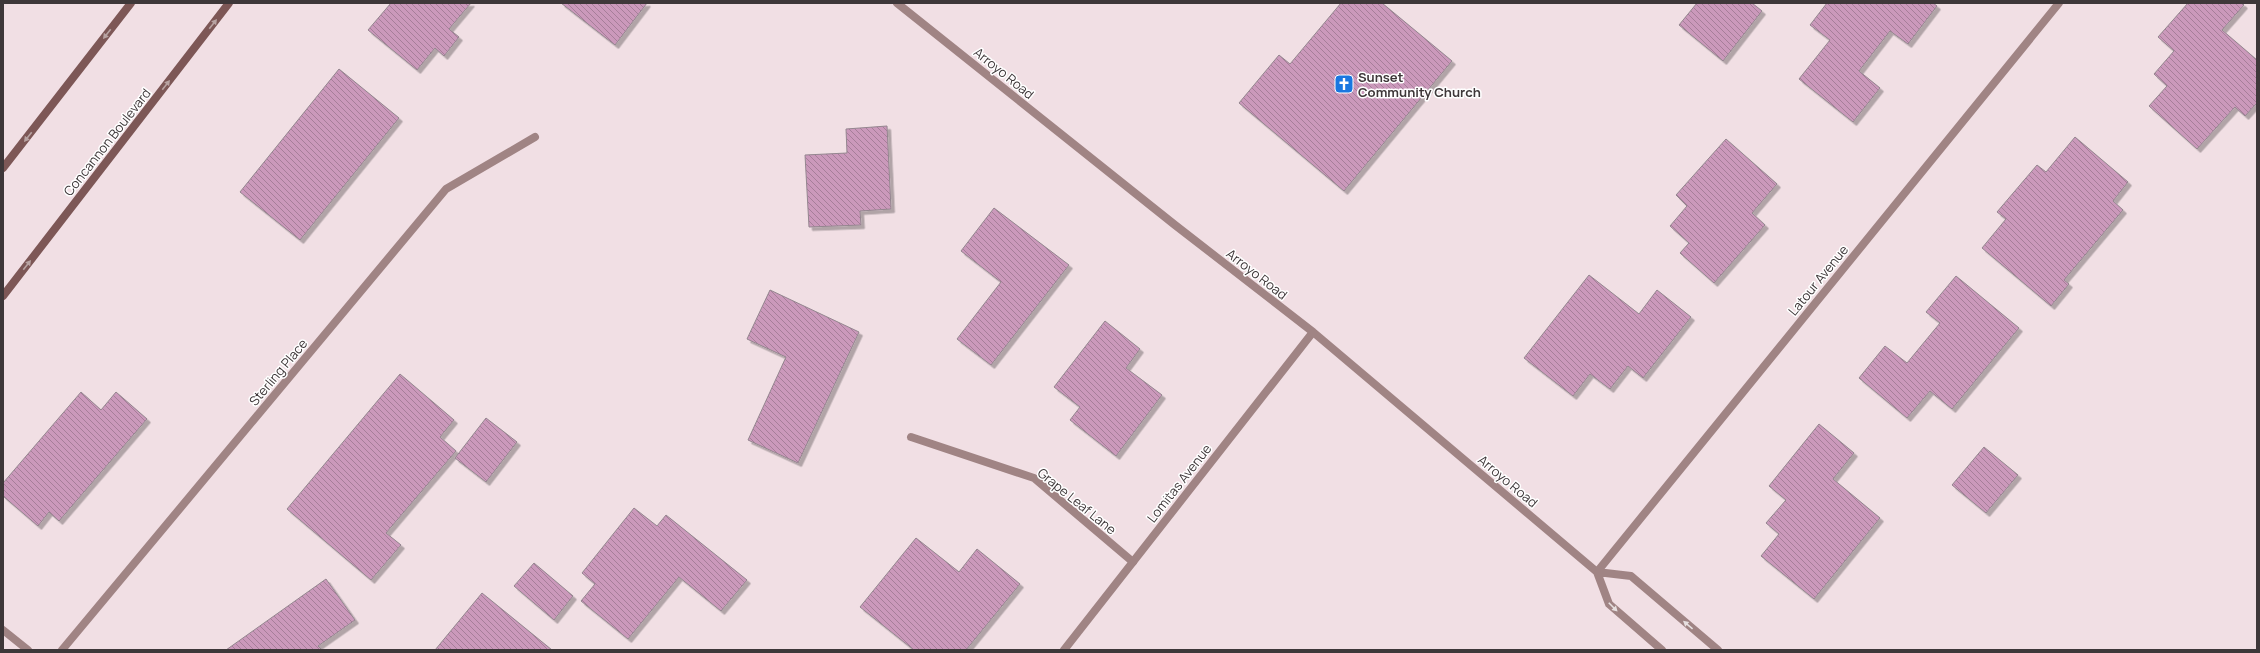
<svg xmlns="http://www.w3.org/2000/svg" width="2260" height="653" font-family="Manrope,sans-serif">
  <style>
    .building { fill: url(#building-back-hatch); stroke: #94868f; filter: url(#shadow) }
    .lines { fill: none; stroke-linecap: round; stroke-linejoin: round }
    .minor { stroke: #a08484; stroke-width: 8 }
    .tertiary { stroke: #a08484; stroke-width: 8 }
    .secondary { stroke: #7d5756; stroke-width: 8 }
    .oneway { fill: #b8a3a2 }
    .oneway2 { fill: #e7e0e0 }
    .labels { text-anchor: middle; stroke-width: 3; stroke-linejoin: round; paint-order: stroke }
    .street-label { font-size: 13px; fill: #3e3739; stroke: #fff }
    .poi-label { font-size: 13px; font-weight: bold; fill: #3e3739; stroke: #fff; text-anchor: start }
  </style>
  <defs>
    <pattern id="building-back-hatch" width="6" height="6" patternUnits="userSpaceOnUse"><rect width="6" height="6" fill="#cb99bb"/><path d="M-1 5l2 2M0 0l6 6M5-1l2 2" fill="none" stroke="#a67e99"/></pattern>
    <filter id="shadow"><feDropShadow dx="3.5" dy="3.5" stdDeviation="0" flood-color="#0004"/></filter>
  </defs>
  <rect width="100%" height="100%" fill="#f1dfe4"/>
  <path class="building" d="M391,3H471L449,29L459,37L444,56L435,48L417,70L368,30Z
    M561,3H647L615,45Z
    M1341,3H1382L1452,61L1344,191L1239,103L1279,55L1290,64Z
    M1697,3H1752L1762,11L1723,61L1679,25Z
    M1827,3H1933L1937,6L1908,44L1890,31L1859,71L1880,88L1853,122L1799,79L1830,40L1810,25Z
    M2188,3H2242L2244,5L2222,30L2257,60V103L2245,116L2235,107L2197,149L2149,106L2167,86L2154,74L2174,51L2158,37Z
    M339,69L399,118L300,240L240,192Z
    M887,126L891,209L860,211L861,225L809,227L805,155L847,153L846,129Z
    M2075,137L2128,182L2113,201L2123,210L2064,280L2069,284L2051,306L1982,248L2006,219L1997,212L2037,165L2046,172Z
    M1726,139L1777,184L1752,213L1765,225L1714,283L1680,253L1689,243L1670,226L1687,206L1676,195Z
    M994,208L1069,265L991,365L957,339L1001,282L961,251Z
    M1589,275L1639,314L1657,290L1691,317L1643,378L1628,366L1610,389L1590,374L1573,396L1524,358Z
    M1956,276L2019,328L1952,409L1930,391L1907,418L1859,378L1885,346L1907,363L1940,323L1926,312Z
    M770,290L859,332L798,463L748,440L786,357L747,339Z
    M1105,321L1140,349L1126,368L1162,395L1116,456L1070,420L1080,407L1054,387Z
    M400,374L454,420L440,437L456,451L386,533L401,545L371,580L287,509Z
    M81,392L101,410L116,392L147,419L59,521L49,512L38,526L3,496V483Z
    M486,418L517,442L486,482L455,458Z
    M1819,424L1854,453L1833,479L1880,518L1814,599L1761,556L1779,534L1766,523L1786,500L1769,486Z
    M1984,447L2018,475L1986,513L1952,485Z
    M634,508L657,526L666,515L747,580L721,611L679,577L628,639L581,601L595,584L582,573Z
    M916,538L959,572L977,549L1020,584L966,650H914L860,607Z
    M534,563L573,596L554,620L514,586Z
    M326,579L355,620L318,646L322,650H226Z
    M482,593L552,650H435Z"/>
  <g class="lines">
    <path class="minor" d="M911,437L1034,478L1133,562
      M3,630L28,650
      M62,650L446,189L535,137"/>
    <path class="tertiary" d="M897,3L1175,225L1313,332L1597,572L1609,604L1662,650
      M1597,572L2059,3
      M1597,572L1631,576L1718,650
      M1064,650L1313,332"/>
    <path class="secondary" d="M3,168L131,3
      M3,296L229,3"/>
  </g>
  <defs><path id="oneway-solid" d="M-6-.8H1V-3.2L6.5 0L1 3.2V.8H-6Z"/></defs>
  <g class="oneway">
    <use href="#oneway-solid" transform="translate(213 24) rotate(-52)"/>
    <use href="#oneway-solid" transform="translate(107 34) rotate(128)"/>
    <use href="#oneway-solid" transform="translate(166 85) rotate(-52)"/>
    <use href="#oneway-solid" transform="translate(28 137) rotate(128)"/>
    <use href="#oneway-solid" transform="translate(27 265) rotate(-52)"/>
  </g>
  <g class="oneway2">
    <use href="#oneway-solid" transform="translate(1613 607) rotate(45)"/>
    <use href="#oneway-solid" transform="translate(1688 625) rotate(-140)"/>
  </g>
  <defs>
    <g id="church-square" transform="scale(1)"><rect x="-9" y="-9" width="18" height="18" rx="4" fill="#1a77e0" stroke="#fff"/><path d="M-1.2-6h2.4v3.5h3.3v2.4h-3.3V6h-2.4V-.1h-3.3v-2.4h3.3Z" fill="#fff"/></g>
  </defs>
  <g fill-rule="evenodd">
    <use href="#church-square" x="1344" y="84"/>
  </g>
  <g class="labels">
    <g class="street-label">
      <text transform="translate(1004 73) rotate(39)" y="5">Arroyo Road</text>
      <text transform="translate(107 142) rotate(-52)" y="5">Concannon Boulevard</text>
      <text transform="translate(1257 274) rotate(38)" y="5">Arroyo Road</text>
      <text transform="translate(1818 280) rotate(-51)" y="5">Latour Avenue</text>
      <text transform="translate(278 372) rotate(-50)" y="5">Sterling Place</text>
      <text transform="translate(1508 481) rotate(40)" y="5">Arroyo Road</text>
      <text transform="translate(1179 483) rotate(-52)" y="5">Lomitas Avenue</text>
      <text transform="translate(1077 501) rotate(39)" y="5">Grape Leaf Lane</text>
    </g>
    <g class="poi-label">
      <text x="1358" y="82">Sunset<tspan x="1358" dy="15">Community Church</tspan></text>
    </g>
  </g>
  <rect width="2260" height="653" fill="none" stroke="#3e3739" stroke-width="8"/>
</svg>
